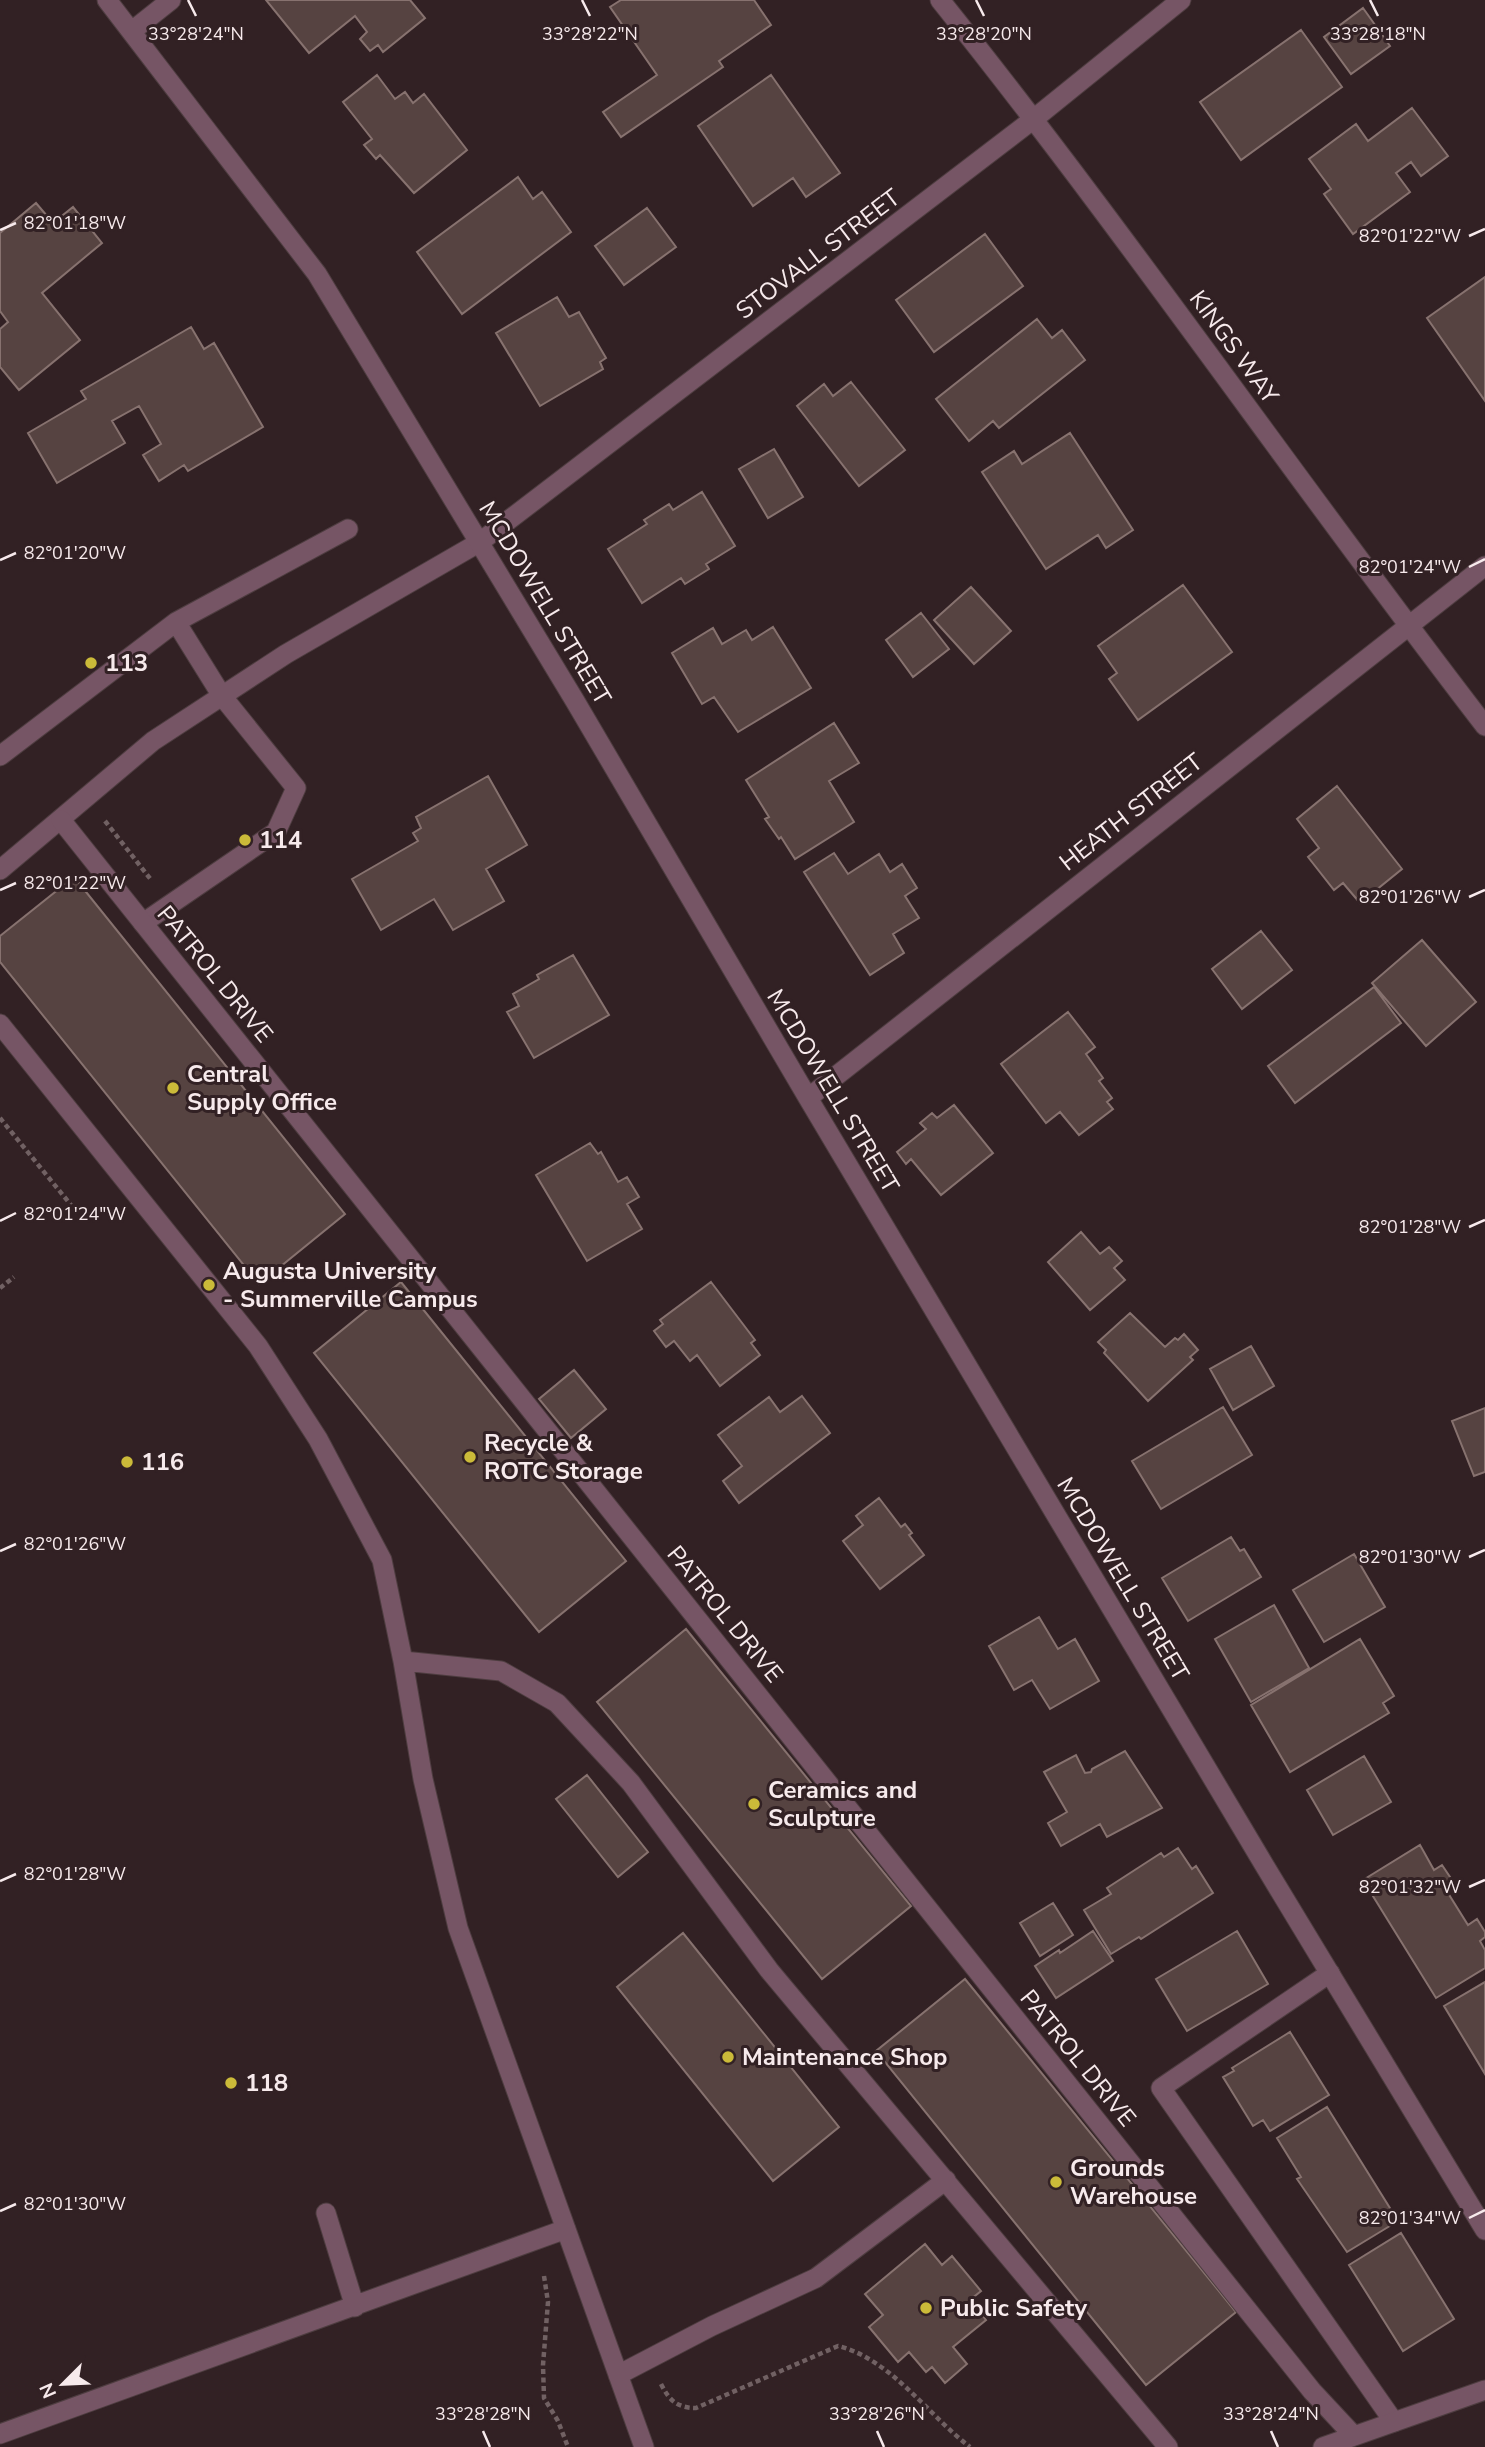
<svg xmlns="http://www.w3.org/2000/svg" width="1485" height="2447" font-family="'Nunito Sans',sans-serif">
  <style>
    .building { fill: #564341; stroke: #87726f; stroke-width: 2 }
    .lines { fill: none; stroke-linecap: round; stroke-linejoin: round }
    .service-casing { stroke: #4e3d40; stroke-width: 21 }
    .minor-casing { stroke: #4e3d40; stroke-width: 21 }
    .path { stroke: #716163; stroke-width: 4.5; stroke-dasharray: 5 3.5; stroke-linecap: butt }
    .service { stroke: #765565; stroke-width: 19 }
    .minor { stroke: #765565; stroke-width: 19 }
    .ticks { fill: none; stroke: #f7eaec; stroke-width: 2.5 }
    .poi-dot { fill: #cbba39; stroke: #322124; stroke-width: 2.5 }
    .labels { text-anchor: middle; stroke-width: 6; stroke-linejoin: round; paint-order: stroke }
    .street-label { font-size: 24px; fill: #f7eaec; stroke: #322124 }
    .poi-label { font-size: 24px; font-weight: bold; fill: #f7eaec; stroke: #322124; text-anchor: start }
    .ticks-label { font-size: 18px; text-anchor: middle; fill: #f7eaec; stroke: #322124; stroke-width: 6; stroke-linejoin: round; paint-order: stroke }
  </style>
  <rect width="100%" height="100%" fill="#322124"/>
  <path class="building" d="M266,0H410L425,18L383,52L378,45L370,51L360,39L367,32L355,16L309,53Z
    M621,0H754L771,25L719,61L723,67L621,137L603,112L657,75L610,7Z
    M1363,8L1390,46L1351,74L1324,37Z
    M1301,30L1342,87L1241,160L1200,102Z
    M377,75L395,99L405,92L413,103L424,94L467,150L414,193L380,155L376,159L364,145L372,139L343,102Z
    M771,75L840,173L806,197L793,178L753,206L698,126Z
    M1412,108L1448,156L1421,176L1411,162L1396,173L1410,192L1353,234L1324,194L1331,189L1309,159L1356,124L1368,141Z
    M518,177L533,199L542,192L571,232L462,314L417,252Z
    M36,203L53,223L73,207L102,243L42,293L80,340L19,390L0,367V329L8,322L0,311V233Z
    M647,208L676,247L624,285L595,246Z
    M985,234L1023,286L934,352L896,300Z
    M1485,277V401L1427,318Z
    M557,297L569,317L579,312L606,358L600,362L603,369L540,406L496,333Z
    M1037,319L1052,338L1062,330L1085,360L999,428L993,421L969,441L936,399Z
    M191,327L204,349L214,343L263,427L188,471L184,465L159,481L143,455L161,444L139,406L112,421L125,443L57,483L28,433L86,399L81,391Z
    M851,382L905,450L859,486L797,406L824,384L833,396Z
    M1070,433L1133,530L1106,548L1098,535L1046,569L982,472L1014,451L1022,464Z
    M774,449L803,497L768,518L739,469Z
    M702,492L735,546L706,564L709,569L685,584L681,578L642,603L608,549L647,524L644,520L669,504L673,510Z
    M1183,585L1232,652L1138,720L1109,679L1117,673L1098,646Z
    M971,587L1011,631L974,664L934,620Z
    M921,613L949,649L913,677L886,640Z
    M773,627L811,688L738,732L714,697L702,704L672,653L713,628L722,644L746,630L752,640Z
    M834,723L859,763L829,781L854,822L795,859L781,837L779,839L765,819L769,817L746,780Z
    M488,776L527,845L486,869L504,901L453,930L434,899L381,930L352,879L418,841L413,833L421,828L416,817Z
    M1337,786L1402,869L1360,903L1343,883L1334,890L1308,857L1319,848L1297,819Z
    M834,853L848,874L879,854L890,872L902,864L917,888L905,896L919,918L893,934L904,953L870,975L804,872Z
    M74,877L345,1214L259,1284L0,962V936Z
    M1261,931L1292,970L1242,1009L1212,969Z
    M1422,940L1476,1002L1426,1046L1372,983Z
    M573,955L609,1015L534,1058L507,1012L519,1006L513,994L539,979L537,975Z
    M1374,987L1401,1023L1295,1103L1268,1066Z
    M1068,1012L1095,1047L1086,1054L1103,1078L1099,1081L1112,1098L1107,1102L1113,1109L1079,1135L1060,1112L1046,1123L1001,1064Z
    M954,1105L993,1153L941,1195L911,1159L906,1164L897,1152L926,1129L920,1123L932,1113L937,1118Z
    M590,1143L598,1154L601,1152L618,1182L627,1177L639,1197L627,1204L642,1229L587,1261L536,1175Z
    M1081,1232L1100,1254L1109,1247L1122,1261L1114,1268L1125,1280L1090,1310L1048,1262Z
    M401,1282L626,1561L539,1632L314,1353Z
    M711,1282L755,1340L751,1343L760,1355L720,1386L697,1355L690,1361L674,1341L666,1347L654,1331L663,1324L660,1320Z
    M1130,1313L1165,1347L1175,1338L1178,1340L1184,1334L1198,1350L1190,1357L1193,1360L1148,1401L1104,1353L1106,1350L1098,1342Z
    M1251,1346L1274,1386L1233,1410L1210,1369Z
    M574,1370L606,1409L571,1438L539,1399Z
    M802,1396L830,1433L739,1503L723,1481L742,1466L718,1435L769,1397L780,1412Z
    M1223,1407L1252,1455L1161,1509L1132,1461Z
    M1485,1408V1472L1474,1476L1452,1421Z
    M879,1498L901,1527L905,1524L912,1533L909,1535L924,1555L880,1589L843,1541L863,1525L856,1516Z
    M1231,1537L1240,1551L1244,1549L1261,1577L1188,1621L1162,1578Z
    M1354,1554L1385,1607L1324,1642L1293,1590Z
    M1274,1605L1309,1668L1251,1702L1215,1639Z
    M1039,1617L1058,1649L1075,1639L1099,1681L1050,1709L1032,1680L1014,1690L989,1646Z
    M686,1629L911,1906L822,1979L597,1702Z
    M1360,1639L1394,1696L1383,1703L1389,1713L1290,1772L1251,1705Z
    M1125,1751L1162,1808L1107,1837L1100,1824L1061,1846L1048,1823L1067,1812L1044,1772L1076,1755L1085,1773L1091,1772L1092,1769Z
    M1364,1756L1391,1802L1333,1835L1307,1790Z
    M587,1775L648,1852L618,1877L556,1799Z
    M1420,1845L1434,1870L1442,1865L1452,1880L1443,1885L1468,1925L1477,1919L1485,1932V1937L1480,1941L1485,1950V1968L1436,1998L1363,1880Z
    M1178,1848L1192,1869L1196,1866L1213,1893L1141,1939L1139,1937L1111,1954L1084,1910L1111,1894L1107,1888L1161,1853L1164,1857Z
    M1053,1903L1073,1935L1040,1956L1020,1923Z
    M1093,1931L1113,1961L1056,1998L1035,1966L1059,1950L1060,1953Z
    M1237,1931L1268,1984L1187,2031L1156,1979Z
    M683,1933L839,2127L773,2181L617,1987Z
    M965,1979L1236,2312L1146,2385L876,2051Z
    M1485,1982V2074L1444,2006Z
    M1290,2032L1329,2095L1270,2131L1263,2120L1253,2126L1223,2077L1234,2071L1232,2068Z
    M1327,2107L1398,2221L1347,2252L1297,2179L1301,2177L1277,2138Z
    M1401,2233L1454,2319L1403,2351L1349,2265Z
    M925,2244L942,2265L952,2256L981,2291L970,2300L986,2320L953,2347L967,2364L945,2383L932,2367L926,2372L909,2352L898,2362L869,2327L883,2315L865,2294Z"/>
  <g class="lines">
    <g class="service-casing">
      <path id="service" d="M0,756L176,622L348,529
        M0,870L153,741L286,654L480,542
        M143,923L276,832L296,788L222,696L176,622
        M0,1024L258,1346L318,1439L382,1560L403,1661L423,1779L458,1928L644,2447
        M403,1661L501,1671L557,1703L631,1783L769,1970L1168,2447
        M1330,1973L1161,2088L1394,2422
        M326,2213L355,2307
        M618,2375L712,2326L816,2278L946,2180
        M0,2434L566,2229"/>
    </g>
    <g class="minor-casing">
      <path id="minor" d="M107,0L317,274L575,701L808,1098L1263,1863L1485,2230
        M940,0C1129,236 1300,486 1485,726
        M132,31L171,0
        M480,542L1035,118L1181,0
        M61,820L1312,2391L1354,2436
        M808,1098L1485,566
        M1323,2447L1485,2390"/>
    </g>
    <path class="path" d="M105,821L152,881
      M0,1118L71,1205
      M0,1288L14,1277
      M544,2276L548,2302L543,2365L544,2398L558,2421L568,2447
      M661,2384C669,2400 677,2408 696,2408L838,2346C891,2359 928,2415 970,2447"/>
    <use href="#service" class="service"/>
    <use href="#minor" class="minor"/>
  </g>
  <path class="ticks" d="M188,0L196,16M582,0L590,16M976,0L984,16M1370,0L1378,16M0,230L16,223M1469,236L1485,229M0,560L16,553M1469,567L1485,559M0,890L16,883M1469,897L1485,890M0,1221L16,1213M1469,1227L1485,1220M0,1551L16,1544M1469,1557L1485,1550M0,1881L16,1874M1469,1887L1485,1880M0,2211L16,2204M1469,2218L1485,2210M483,2431L490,2447M877,2431L884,2447M1271,2431L1278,2447"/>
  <g class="poi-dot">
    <circle cx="91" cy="663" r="7"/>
    <circle cx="245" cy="840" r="7"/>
    <circle cx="173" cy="1088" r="7"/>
    <circle cx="209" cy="1285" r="7"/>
    <circle cx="470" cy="1457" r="7"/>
    <circle cx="127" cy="1462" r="7"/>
    <circle cx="754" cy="1804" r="7"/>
    <circle cx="728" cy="2057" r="7"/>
    <circle cx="231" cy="2083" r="7"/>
    <circle cx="1056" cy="2182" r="7"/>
    <circle cx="926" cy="2308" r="7"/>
  </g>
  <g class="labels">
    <g class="street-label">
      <text transform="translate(818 254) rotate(-37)" y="8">STOVALL STREET</text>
      <text transform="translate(1234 347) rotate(54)" y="8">KINGS WAY</text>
      <text transform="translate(545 603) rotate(59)" y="8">MCDOWELL STREET</text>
      <text transform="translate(1131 812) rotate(-38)" y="8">HEATH STREET</text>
      <text transform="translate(215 974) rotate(51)" y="8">PATROL DRIVE</text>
      <text transform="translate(833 1091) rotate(59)" y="8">MCDOWELL STREET</text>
      <text transform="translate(1123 1579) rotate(59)" y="8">MCDOWELL STREET</text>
      <text transform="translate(725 1614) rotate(51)" y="8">PATROL DRIVE</text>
      <text transform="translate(1078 2058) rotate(51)" y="8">PATROL DRIVE</text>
    </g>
    <g class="poi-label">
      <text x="105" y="671">113</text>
      <text x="259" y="848">114</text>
      <text x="187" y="1082">Central<tspan x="187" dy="28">Supply Office</tspan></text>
      <text x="223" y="1279">Augusta University<tspan x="223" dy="28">- Summerville Campus</tspan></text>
      <text x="484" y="1451">Recycle &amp;<tspan x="484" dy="28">ROTC Storage</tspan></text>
      <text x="141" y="1470">116</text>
      <text x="768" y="1798">Ceramics and<tspan x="768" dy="28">Sculpture</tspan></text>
      <text x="742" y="2065">Maintenance Shop</text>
      <text x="245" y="2091">118</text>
      <text x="1070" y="2176">Grounds<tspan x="1070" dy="28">Warehouse</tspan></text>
      <text x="940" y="2316">Public Safety</text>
    </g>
  </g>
  <g class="ticks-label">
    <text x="590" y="40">33°28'22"N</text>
    <text x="1378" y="40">33°28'18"N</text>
    <text x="196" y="40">33°28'24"N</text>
    <text x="984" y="40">33°28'20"N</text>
    <text x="75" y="229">82°01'18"W</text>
    <text x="1410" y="242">82°01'22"W</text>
    <text x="75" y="559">82°01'20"W</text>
    <text x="1410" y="573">82°01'24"W</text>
    <text x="75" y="889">82°01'22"W</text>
    <text x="1410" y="903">82°01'26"W</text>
    <text x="75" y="1220">82°01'24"W</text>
    <text x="1410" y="1233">82°01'28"W</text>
    <text x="75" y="1550">82°01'26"W</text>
    <text x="1410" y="1563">82°01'30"W</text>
    <text x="75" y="1880">82°01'28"W</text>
    <text x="1410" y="1893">82°01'32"W</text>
    <text x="75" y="2210">82°01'30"W</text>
    <text x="1410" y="2224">82°01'34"W</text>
    <text x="483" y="2420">33°28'28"N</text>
    <text x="877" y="2420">33°28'26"N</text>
    <text x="1271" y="2420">33°28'24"N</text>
  </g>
  <g transform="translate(63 2384) rotate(246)" stroke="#322124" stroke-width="5" paint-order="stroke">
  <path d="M0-5L12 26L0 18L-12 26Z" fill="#f7eaec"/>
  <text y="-10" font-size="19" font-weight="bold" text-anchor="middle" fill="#f7eaec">N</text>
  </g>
</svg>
